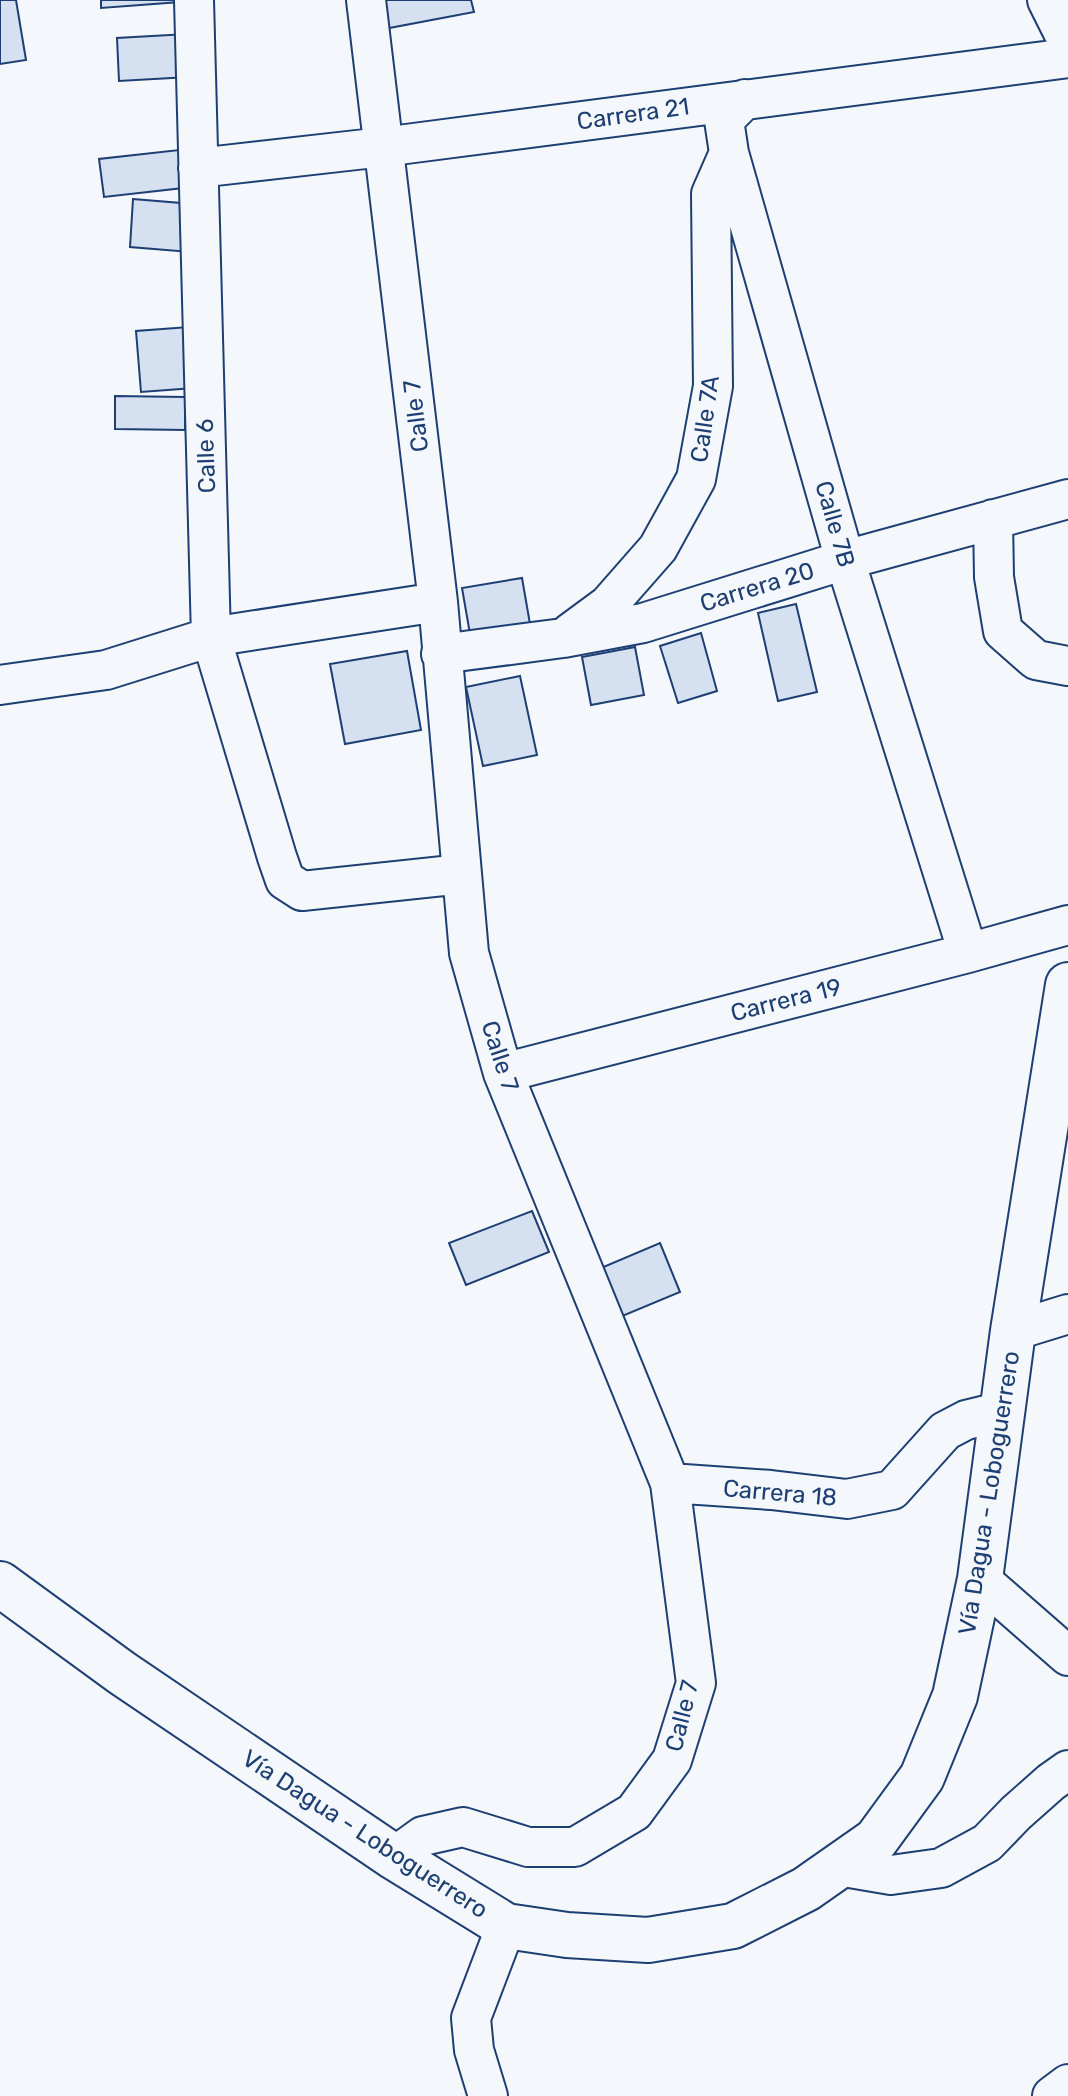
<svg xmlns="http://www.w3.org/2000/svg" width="1068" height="2096" font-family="Rubik,sans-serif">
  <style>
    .building { fill: #d5e0f0; stroke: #1d3f73; stroke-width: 2 }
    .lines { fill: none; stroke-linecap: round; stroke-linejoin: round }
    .minor-casing { stroke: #1d3f73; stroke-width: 42 }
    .major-casing { stroke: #1d3f73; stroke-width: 48 }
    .minor { stroke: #f4f7fb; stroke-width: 38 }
    .major { stroke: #f4f7fb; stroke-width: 44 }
    .labels { text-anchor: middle; stroke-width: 6; stroke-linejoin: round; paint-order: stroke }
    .street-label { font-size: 24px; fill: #1d3f73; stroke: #f4f7fb }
  </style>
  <rect width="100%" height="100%" fill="#f4f7fb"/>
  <path class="building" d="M0,0H16L26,60L0,64Z
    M101,0H180V2L101,8Z
    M378,0H471L474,12L384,29Z
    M187,34L189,77L119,81L117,38Z
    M179,150L183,188L104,197L99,159Z
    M133,199L193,204L190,252L130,247Z
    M189,327L194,388L141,392L136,331Z
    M115,396L185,397V430L115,429Z
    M522,578L530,624L470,634L462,588Z
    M796,604L817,692L778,701L758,613Z
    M701,633L717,691L678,703L660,646Z
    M635,647L644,695L591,705L582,657Z
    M407,651L421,730L345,744L330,664Z
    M520,676L537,755L483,766L466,687Z
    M532,1211L549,1252L466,1285L449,1243Z
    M660,1243L680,1292L620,1317L601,1268Z"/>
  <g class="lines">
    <g class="minor-casing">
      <path id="minor" d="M194,0L211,637L277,857L285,880L302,891L462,874
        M366,0L438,602L469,953L503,1073L670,1483L696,1683L672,1760L634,1812L575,1847H528L463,1827L423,1836L394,1857
        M1047,0L1068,42
        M745,99L724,120L729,153L845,560L968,953
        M198,168L383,147L1068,58
        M993,519L994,577L1003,631L1036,660L1068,666
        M570,633L608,605L658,548L696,479L713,386L711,194L729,153
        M441,654L563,638L643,623L845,560L1068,499
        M0,685L106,670L211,637L438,602
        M503,1073L968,953L1068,925
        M1013,1331L1068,1314
        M670,1483L771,1490L847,1499L892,1490L945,1431L966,1420L1003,1411
        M980,1579L1068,1656
        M838,1866L891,1875L941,1868L987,1843L1016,1813L1051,1782L1068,1770
        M488,2096L474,2050L471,2018L506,1926
        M1052,2096L1068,2084"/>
    </g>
    <g class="major-casing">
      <path id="major" d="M0,1584L122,1673L394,1857L506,1926L567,1935L648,1940L733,1926L806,1889L876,1840L922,1777L955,1696L980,1579L1013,1331L1068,985"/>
    </g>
    <use href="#minor" class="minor"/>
    <use href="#major" class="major"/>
  </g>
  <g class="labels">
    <g class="street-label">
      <text transform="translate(633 114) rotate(-8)" y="8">Carrera 21</text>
      <text transform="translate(416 416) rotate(-97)" y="8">Calle 7</text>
      <text transform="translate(705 419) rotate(-82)" y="8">Calle 7A</text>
      <text transform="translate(206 456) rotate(-92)" y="8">Calle 6</text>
      <text transform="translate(835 524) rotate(74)" y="8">Calle 7B</text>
      <text transform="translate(757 587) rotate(-17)" y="8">Carrera 20</text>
      <text transform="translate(786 1000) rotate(-14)" y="8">Carrera 19</text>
      <text transform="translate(500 1056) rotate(72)" y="8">Calle 7</text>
      <text transform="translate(780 1493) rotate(5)" y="8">Carrera 18</text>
      <text transform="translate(989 1493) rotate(-81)" y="8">Vía Dagua - Loboguerrero</text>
      <text transform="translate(682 1716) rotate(-76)" y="8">Calle 7</text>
      <text transform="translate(365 1834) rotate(33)" y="8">Vía Dagua - Loboguerrero</text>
    </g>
  </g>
</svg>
